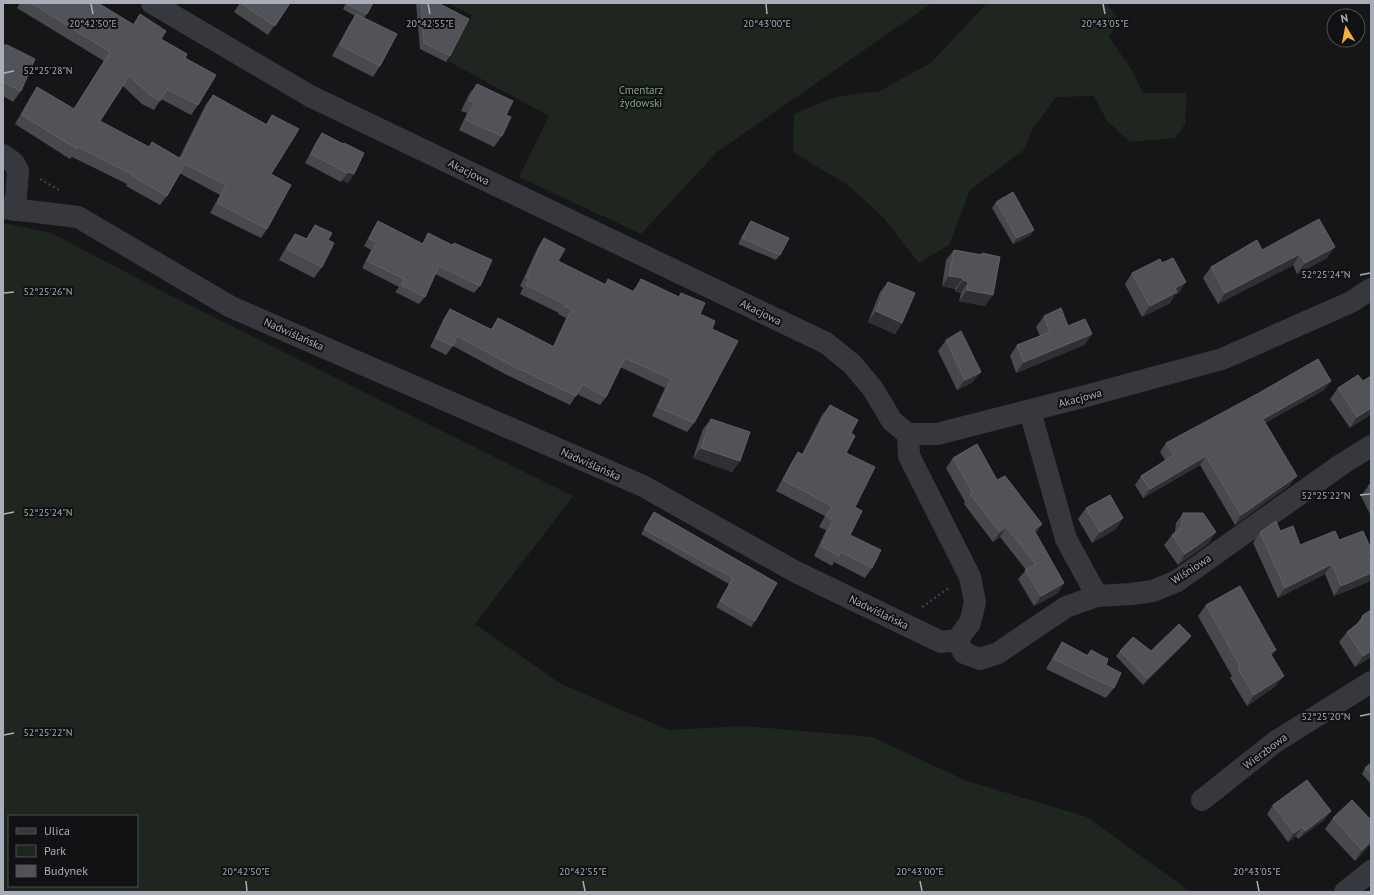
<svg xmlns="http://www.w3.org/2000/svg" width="1374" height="895" font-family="'PT Sans',sans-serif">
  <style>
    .green { fill: #1e261f; fill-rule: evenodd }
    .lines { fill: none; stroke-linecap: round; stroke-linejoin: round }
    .path { stroke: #3d3f44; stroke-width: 2.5; stroke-dasharray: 2 3; stroke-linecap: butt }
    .minor { stroke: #37383d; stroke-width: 22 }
    .wall { fill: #47494d }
    .shaded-wall { fill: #2f3033 }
    .building { fill: #525359; stroke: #5f6168 }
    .ticks { fill: none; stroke: #a8adb8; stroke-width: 1.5 }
    .labels { text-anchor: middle; stroke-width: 4; stroke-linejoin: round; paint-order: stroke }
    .park-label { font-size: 11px; fill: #7fa381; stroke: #111113 }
    .street-label { font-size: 11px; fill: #a8adb8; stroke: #111113 }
    .ticks-label { font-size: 10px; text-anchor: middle; fill: #a8adb8; stroke: #111113; stroke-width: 4; stroke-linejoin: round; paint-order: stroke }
  </style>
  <rect width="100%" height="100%" fill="#161618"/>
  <path class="green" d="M447,3H932L717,152L641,234L519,177L549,116L448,61L472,15Z
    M987,3H1106L1119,20L1109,37L1131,69L1143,93H1187L1185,124L1175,138L1130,142L1107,121L1094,96L1056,97L1032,130L1024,150L970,190L949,245L919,263L883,217L848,185L793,152L794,114L835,97L880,91L932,62Z
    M3,223L51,233L179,300L573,496L475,624L561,684L668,730L744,726L872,737L967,781L1087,817L1191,892H3ZM9,816H137V886H9Z"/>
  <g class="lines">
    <path class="path" d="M40,179L59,190
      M922,607L949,588"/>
    <path class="minor" d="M152,3L310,96L826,343L852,364L873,389L892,421L908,434H937L1086,396L1222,359L1351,302L1371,289
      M3,155L14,163L18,171L15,210
      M3,208L78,217L231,307L643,486L794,571L941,642L957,640L970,623L975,602L970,577L909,456L908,434
      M1030,411L1066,539L1097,596
      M957,640L964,653L980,659L998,653L1066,607L1097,596L1131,594L1153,591L1177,581L1342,464L1371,446
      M1202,800L1275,742L1371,682
      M1345,892L1371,871"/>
  </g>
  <path class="wall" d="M20,3H98L133,24L140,14L161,39L185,58L198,105L191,115L161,99L154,110L142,104L123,86L100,121L149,147L152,142L179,158L206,104L213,95L266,124L272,115L271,174L267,229L261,238L210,213L220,195L179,173L167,196L160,205L126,186L127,184L72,157L70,159L15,124L31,96L37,87L74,109L104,61L17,8Z
    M240,3H290L268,35L234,12Z
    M346,3H373L364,18L380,66L373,77L332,56L349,25L355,16L343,9Z
    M416,3H438L450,56L446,62L420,49Z
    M3,45L21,91L13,102L3,96Z
    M477,84L506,115L502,136L494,147L459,130L467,113L461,111L469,94Z
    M322,133L343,144L354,174L348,183L342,180L341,182L305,163L316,142Z
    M996,202L1031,235L1013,244L992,208Z
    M378,221L422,244L428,233L452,245L454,243L480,286L474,293L435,274L425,297L419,304L395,292L399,287L362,268L371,250L364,246L373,229Z
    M751,221L780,255L776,260L738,244L747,227Z
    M315,225L328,240L322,267L314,278L279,260L288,244L295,234L306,239Z
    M544,238L558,261L605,284L608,279L633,291L641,279L679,297L681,293L712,329L694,423L687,432L652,416L665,388L620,367L606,397L600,405L577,394L570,405L505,374L453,346L446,355L430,347L444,318L450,309L491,329L498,318L553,346L566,318L558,314L559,313L520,294L523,288L520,286L538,247Z
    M954,250L981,255L982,253L985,306L959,301L961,293L955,291V289L942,286L946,260Z
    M1262,250L1327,258L1297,274L1293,265L1218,304L1203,278L1211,267Z
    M1132,273L1179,293L1175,294L1170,303L1142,317L1125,284Z
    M888,282L902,323L895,334L868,322L880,292Z
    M1044,316L1068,326L1092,334L1084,345L1016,373L1010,356L1017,345L1040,336L1036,327Z
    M946,340L973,382L957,390L938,351Z
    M1331,381L1324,390L1265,423L1290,485L1235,525L1200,465L1143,498L1135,485L1141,476L1165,460L1160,452L1166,443Z
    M1363,381L1370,415L1350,428L1330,399L1338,388Z
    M830,405L851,433L846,453L855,507L850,535L872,568L865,578L834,562L832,566L814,556L826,530L819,527L825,516L776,491L791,463L798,452L802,454L822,415Z
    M711,419L740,461L732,472L693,458L703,429Z
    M953,458L997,480L1042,524L1036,533L1058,593L1034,606L1018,579L1026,570L1000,537L993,542L964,504L965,502L946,468Z
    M1371,484V516L1361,496L1369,485Z
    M1086,508L1123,518L1116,529L1092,543L1078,519Z
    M654,512L777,583L755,621L751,627L716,607L729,584L641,534Z
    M1183,513L1209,543L1178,565L1164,545L1172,535L1175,532L1176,523Z
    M1280,531L1300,545L1339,540L1371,553L1369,556L1371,561V578L1368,582L1334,596L1325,574L1278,598L1253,543L1260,532Z
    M1206,605L1271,656L1276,686L1247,706L1230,678L1232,676L1198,616Z
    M1363,615L1371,657L1355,667L1339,642L1347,632L1356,625Z
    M1191,636L1187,641L1143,685L1116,656L1120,651H1151Z
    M1062,642L1087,655L1091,650L1114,688L1106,698L1046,669L1055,653Z
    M1371,763V784L1362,774L1365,768Z
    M1273,805L1331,811L1324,820L1298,839L1296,836L1288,842L1267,814Z
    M1333,818L1371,844L1355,861L1325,829Z"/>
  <path class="shaded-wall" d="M348,172L354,174L348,183L342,180Z
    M1034,230L1031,235L1013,244L1017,238Z
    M1335,247L1327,258L1297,274L1305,263Z
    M1300,254L1293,265L1218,304L1225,293Z
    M949,276L963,278L955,289L942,286Z
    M963,280L968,282L961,293L955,291Z
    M1186,282L1179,293L1175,294L1170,303L1142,317L1150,306L1175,288Z
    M967,290L993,295L985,306L959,301Z
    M876,311L902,323L895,334L868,322Z
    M1092,334L1084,345L1016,373L1024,362Z
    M981,372L973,382L957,390L965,380Z
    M1331,381L1324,390L1256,428L1263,419Z
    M1371,408V413L1370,415L1350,428L1357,417Z
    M701,448L740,461L732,472L693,458Z
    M1206,456L1200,465L1143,498L1150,489Z
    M1297,476L1290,485L1235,525L1241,515Z
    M1123,518L1116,529L1092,543L1100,532Z
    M1042,524L1035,534L1034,530Z
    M1006,527L1000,537L993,542L1000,532Z
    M1216,532L1209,543L1178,565L1185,554Z
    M1332,564L1325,574L1278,598L1285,588Z
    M1371,573V578L1368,582L1334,596L1341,586Z
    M1064,583L1058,593L1034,606L1041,596Z
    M1191,636L1187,641L1143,685L1147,679Z
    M1276,650L1268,661L1270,653Z
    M1371,651V657L1355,667L1363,656Z
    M1284,676L1276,686L1247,706L1254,695Z
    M1331,811L1324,820L1298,839L1305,831Z
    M1302,827L1296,836L1288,842L1294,833Z
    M1371,841V844L1355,861L1362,850Z"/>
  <path class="building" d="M31,3H98L134,25L140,14L166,31L161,39L187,54L185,58L216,75L198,105L167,89L160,101L149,94L129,76L100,121L149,147L152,142L181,159L213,95L267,125L272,115L299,129L271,174L291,185L267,229L217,203L226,185L185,164L167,196L132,176L133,175L78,147L77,149L22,115L37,87L74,109L110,52Z
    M241,3H290L275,26Z
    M347,3H373L367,14L347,4Z
    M421,3H438L469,19L450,56L424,43Z
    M356,14L397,34L380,66L340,45Z
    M3,45H7L35,59L21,91L3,82Z
    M477,84L513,101L506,115L511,117L502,136L466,120L474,103L469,100Z
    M322,133L343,144L344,143L364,153L354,174L348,172L347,173L311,154Z
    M1013,192L1034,230L1017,238L996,202Z
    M1319,219L1335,247L1305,263L1300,254L1225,293L1211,267L1257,240L1262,250Z
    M378,221L423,244L428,233L452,245L454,243L492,260L480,286L439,266L425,297L401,285L404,279L367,261L377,242L369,239Z
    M751,221L789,238L780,255L742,238Z
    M315,225L332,233L328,240L334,243L322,267L287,249L295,234L307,239Z
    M544,238L565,249L558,261L606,285L608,279L634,292L641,279L679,297L681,293L705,303L700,314L715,321L712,329L738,341L694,423L658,407L671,379L625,358L606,397L582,384L576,396L511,365L457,336L453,346L436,338L450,309L492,330L498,318L554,347L572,309L564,306L565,304L526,285L529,279L526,278Z
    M954,250L982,255V253L1000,257L993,295L967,290L968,282L963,280V278L949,276Z
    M1173,258L1186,282L1175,288L1177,292L1150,306L1132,273L1160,259L1162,263Z
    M888,282L915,293L902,323L876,311Z
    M1061,308L1068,326L1085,319L1092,334L1024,362L1017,345L1050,332L1044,316Z
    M961,331L981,372L965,380L946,340Z
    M1318,359L1331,381L1263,419L1297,476L1241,515L1206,456L1150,489L1141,476L1174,455L1166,443L1259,393Z
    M1358,375L1363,381L1371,376V408L1357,417L1338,388Z
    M830,405L858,420L851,433L855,436L846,453L875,467L855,507L862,511L850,535L881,550L872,568L841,552L839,556L821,546L833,520L826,516L832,506L783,480L798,452L803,455Z
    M711,419L750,432L740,461L701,448Z
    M977,444L997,480L1005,476L1042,524L1034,530L1064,583L1041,596L1025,570L1036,564L1006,527L1000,532L970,494L973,493L953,458Z
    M1371,484V490L1369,485Z
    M1110,495L1123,518L1100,532L1086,508Z
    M654,512L777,583L755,621L720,601L733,578L644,529Z
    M1183,513H1203L1216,532L1185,554L1172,535L1181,528Z
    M1276,521L1280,531L1293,526L1300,545L1335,531L1339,540L1363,531L1371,549V552L1368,554L1371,561V573L1341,586L1332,564L1285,588L1260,532Z
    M1240,586L1276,650L1270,653L1284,676L1254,695L1238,668L1240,666L1206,605Z
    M1371,610V651L1363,656L1347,632L1361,621L1363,615Z
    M1179,624L1191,636L1147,679L1120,651L1133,637L1151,651Z
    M1062,642L1088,656L1091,650L1108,659L1106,665L1121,673L1114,688L1054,659Z
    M1371,763V774L1365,768Z
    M1307,780L1331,811L1305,831L1302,827L1294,833L1273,805Z
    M1352,800L1371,820V841L1362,850L1333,818Z"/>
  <path class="ticks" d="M91,4L93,14M428,4L430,14M766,4L767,14M1103,4L1105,14M4,73L14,71M1360,275L1370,273M4,293L14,292M1360,495L1370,494M4,514L14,512M1360,716L1370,714M4,735L14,733M246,881L247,891M583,881L585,891M920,881L922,891M1257,881L1259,891"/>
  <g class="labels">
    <g class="park-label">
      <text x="641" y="94">Cmentarz<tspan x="641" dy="13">żydowski</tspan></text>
    </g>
    <g class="street-label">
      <text transform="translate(469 172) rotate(26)" y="4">Akacjowa</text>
      <text transform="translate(761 312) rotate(26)" y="4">Akacjowa</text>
      <text transform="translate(294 334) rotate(24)" y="4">Nadwiślańska</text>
      <text transform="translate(1080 398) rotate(-15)" y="4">Akacjowa</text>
      <text transform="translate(591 464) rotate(24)" y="4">Nadwiślańska</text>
      <text transform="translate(1191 569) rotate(-33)" y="4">Wiśniowa</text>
      <text transform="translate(879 612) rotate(26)" y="4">Nadwiślańska</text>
      <text transform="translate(1265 751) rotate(-37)" y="4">Wierzbowa</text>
    </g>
  </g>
  <g class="ticks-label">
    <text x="93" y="27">20°42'50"E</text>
    <text x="430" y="27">20°42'55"E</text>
    <text x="767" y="27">20°43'00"E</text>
    <text x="1105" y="27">20°43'05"E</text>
    <text x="48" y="74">52°25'28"N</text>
    <text x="1326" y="278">52°25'24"N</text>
    <text x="48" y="295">52°25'26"N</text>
    <text x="1326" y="499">52°25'22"N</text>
    <text x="48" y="516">52°25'24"N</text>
    <text x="1326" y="720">52°25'20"N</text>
    <text x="48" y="736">52°25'22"N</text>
    <text x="246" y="875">20°42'50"E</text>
    <text x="583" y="875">20°42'55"E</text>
    <text x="920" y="875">20°43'00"E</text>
    <text x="1257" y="875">20°43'05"E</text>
  </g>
  <rect width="1374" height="895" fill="none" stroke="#a8adb8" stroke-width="8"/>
  <rect x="8" y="815" width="130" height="72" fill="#111113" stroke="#4d4f55"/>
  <rect x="16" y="828" width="20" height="6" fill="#37383d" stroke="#4d4f55"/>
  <text x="44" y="835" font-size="12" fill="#a8adb8">Ulica</text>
  <rect x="16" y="845" width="20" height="12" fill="#1e261f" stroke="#4d4f55"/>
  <text x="44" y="855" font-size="12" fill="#a8adb8">Park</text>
  <rect x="16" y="865" width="20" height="12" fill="#525359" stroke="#4d4f55"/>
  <text x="44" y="875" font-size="12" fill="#a8adb8">Budynek</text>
  <g transform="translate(1346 28) rotate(350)"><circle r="19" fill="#111113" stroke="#4d4f55"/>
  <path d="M0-3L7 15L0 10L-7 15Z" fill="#f2b134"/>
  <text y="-6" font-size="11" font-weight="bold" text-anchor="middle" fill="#a8adb8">N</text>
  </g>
</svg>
